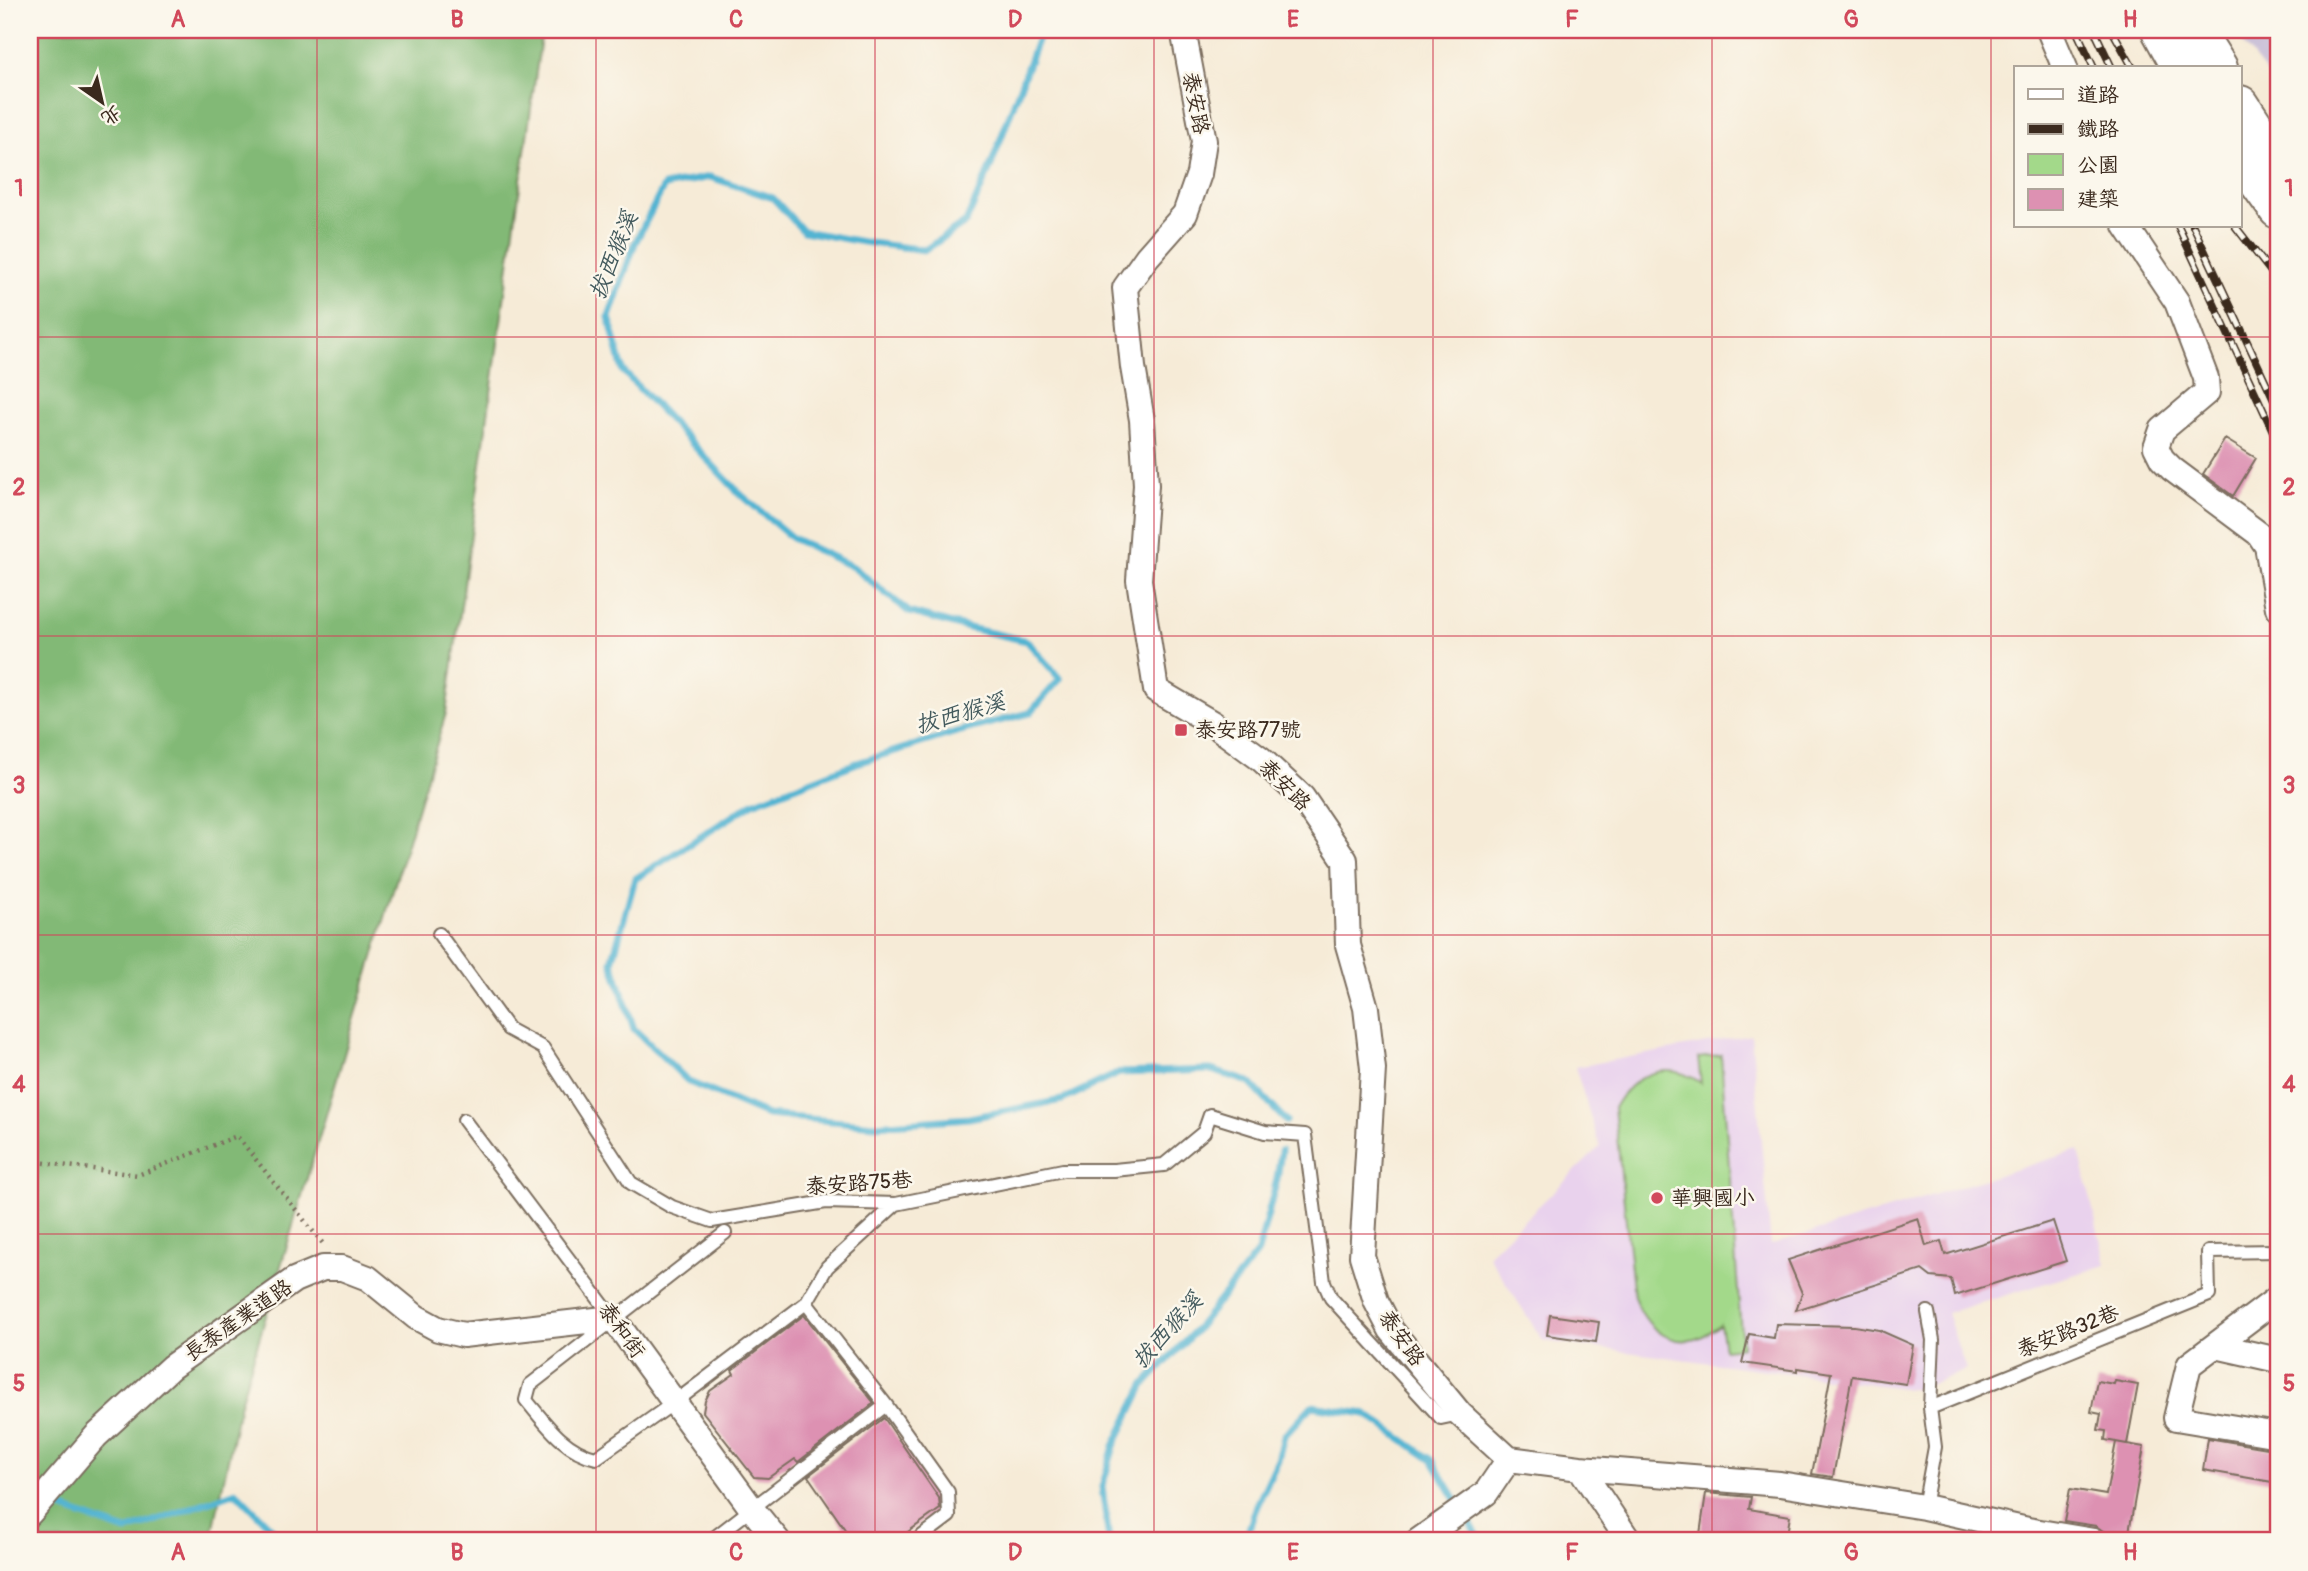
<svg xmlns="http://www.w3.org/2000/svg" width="2308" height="1571" font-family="Pangolin,'LXGW WenKai TC',sans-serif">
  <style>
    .built { fill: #e9d2ed }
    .industrial { fill: #c9bfd7 }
    .green { fill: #a3d98a; stroke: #6f8254; stroke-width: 2 }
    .forest { fill: #82b976; stroke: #5e724a; stroke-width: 2 }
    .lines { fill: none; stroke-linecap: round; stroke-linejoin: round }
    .stream { stroke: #53b4d2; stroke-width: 7 }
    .building { fill: #dd91b2 }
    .service-casing { stroke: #7c6e5f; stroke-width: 16 }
    .minor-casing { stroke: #7c6e5f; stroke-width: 28 }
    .primary-casing { stroke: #7c6e5f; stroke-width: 42 }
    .path { stroke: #7c6e5f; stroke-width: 4.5; stroke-dasharray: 2 5; stroke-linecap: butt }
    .service { stroke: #fff; stroke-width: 12 }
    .minor { stroke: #fff; stroke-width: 24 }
    .primary { stroke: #fff; stroke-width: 38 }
    .rail-casing { stroke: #3b2a1e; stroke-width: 8 }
    .rail { stroke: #fbf7ec; stroke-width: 5; stroke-dasharray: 16; stroke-linecap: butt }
    .grid { fill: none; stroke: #d1495b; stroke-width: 2; stroke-opacity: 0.55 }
    .poi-dot { fill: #d1495b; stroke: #fbf7ec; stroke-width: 2.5 }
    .labels { text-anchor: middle; stroke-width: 5; stroke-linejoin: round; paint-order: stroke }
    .street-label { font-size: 21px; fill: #3b2a1e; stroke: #fbf7ec }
    .poi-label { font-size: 21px; fill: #3b2a1e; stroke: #fbf7ec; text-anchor: start }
    .water-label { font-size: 23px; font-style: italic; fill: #435a5d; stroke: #fbf7ec }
    .neatline { fill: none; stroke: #d1495b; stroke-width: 2.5 }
    .grid-label { font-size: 23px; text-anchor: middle; font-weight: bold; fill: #d1495b }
  </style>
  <rect width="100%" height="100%" fill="#fbf7ec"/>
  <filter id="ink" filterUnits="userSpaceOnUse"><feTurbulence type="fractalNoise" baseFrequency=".0143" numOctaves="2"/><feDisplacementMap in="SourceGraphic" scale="14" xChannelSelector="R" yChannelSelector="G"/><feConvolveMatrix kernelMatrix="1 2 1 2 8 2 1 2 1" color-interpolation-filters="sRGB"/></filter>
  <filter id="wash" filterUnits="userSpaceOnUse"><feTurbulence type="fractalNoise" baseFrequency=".00686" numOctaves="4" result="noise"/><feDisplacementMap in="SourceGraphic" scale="28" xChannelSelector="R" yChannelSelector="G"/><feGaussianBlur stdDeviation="1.57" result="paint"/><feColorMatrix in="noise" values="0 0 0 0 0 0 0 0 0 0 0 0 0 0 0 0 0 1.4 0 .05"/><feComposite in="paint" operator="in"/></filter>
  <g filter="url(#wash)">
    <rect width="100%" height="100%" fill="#f6ebd7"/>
    <path class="built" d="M1751,1035L1771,1245L2079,1150L2106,1265L1947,1313L1966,1370L1917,1390L1543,1341L1488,1255L1600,1147L1575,1067Z"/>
    <path class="industrial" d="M2232,30H2278V87Z"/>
    <path class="green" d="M1721,1055L1742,1347L1724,1349L1720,1324C1685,1356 1650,1338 1634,1297L1614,1108C1633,1073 1667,1059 1701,1083L1698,1058Z"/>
    <path class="forest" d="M30,30H542L446,713L240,1403L211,1541H30Z"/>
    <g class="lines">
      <path class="stream" d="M1041,30L990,168L966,222L925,250L863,242L803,231L773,198L710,177L664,186L635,243L609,317L623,371L740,494L792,538L853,567L909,612L956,625L1027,641L1060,679L1030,713L960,731L857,763L753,803L635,879L612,962L634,1029L689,1082L767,1115L875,1125L969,1118L1062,1100L1119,1073L1211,1070L1249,1082L1286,1121
        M47,1503L126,1531L236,1492L284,1541
        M1111,1541L1109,1540L1102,1487L1114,1446L1144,1385L1195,1331L1258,1252L1277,1179L1281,1151
        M1245,1541L1257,1505L1278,1460L1284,1436L1312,1406L1366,1414L1432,1460L1481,1541"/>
    </g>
    <g id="blocks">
      <path class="building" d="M2225,439L2256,458L2233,496L2203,474Z
        M1918,1218L1926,1246L1941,1241L1945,1255L2053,1221L2066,1261L1955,1296L1951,1279L1931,1277L1922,1270L1796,1310L1802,1293L1788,1260Z
        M804,1315L874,1403L798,1462L795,1459L768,1478L754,1477L703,1412L705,1401L710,1391L734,1374L732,1370Z
        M1550,1315L1599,1322L1596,1342L1547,1335Z
        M1776,1324L1854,1326L1879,1330L1913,1345L1906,1384L1852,1376L1833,1477L1812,1474L1831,1373L1798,1368V1371L1742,1363L1749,1334L1774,1338Z
        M2097,1381L2114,1384L2115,1381L2138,1385L2127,1444L2105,1440L2106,1431L2098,1430L2101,1414L2091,1412Z
        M884,1418L939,1498L940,1509L895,1541H853L808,1476Z
        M2208,1438L2278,1450V1483L2203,1470Z
        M2116,1442L2144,1447L2128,1538L2107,1534L2096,1526L2064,1521L2070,1489L2106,1495Z
        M1706,1493L1751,1497L1749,1509L1790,1516L1786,1541H1699Z"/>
    </g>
  </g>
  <g filter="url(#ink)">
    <use href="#blocks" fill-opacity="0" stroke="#7c6e5f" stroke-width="2"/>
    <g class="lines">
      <g class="service-casing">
        <path id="service" d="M439,934L508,1029L543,1048L631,1183L672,1207L712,1221L826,1202L896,1204L1063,1170H1114L1164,1165L1204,1132L1210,1115L1265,1132L1305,1135L1324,1282L1331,1298L1441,1418L1460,1414
          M464,1120L613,1318
          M725,1233L530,1385L526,1400C546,1424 564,1451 596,1458L675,1402L806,1303L827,1267L896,1204
          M806,1303L886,1405L948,1492L949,1516L916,1541
          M1928,1312L1933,1340L1930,1408
          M1924,1507L1935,1447L1930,1408L2209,1295L2208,1252L2278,1251
          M710,1541L886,1405"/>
      </g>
      <g class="minor-casing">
        <path id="minor" d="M1183,30L1204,141L1199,174L1185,214L1147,257L1125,288L1133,367L1142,420L1146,485L1139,580L1156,690L1212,723L1261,759L1302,797L1345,860L1348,945L1366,1008L1373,1069L1362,1256L1376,1301L1391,1330L1460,1414L1509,1459L1580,1468L1780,1484L1924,1507L2028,1530L2094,1541
          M2049,30L2065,68
          M2126,226L2177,302L2206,378L2207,392L2162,430L2156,447L2162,459L2172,469L2259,534L2267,546L2278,608
          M2278,1298L2189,1365L2176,1418L2278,1435
          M2216,1346L2278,1360
          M1580,1468L1629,1541
          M30,1513L96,1436L171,1367L294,1280L323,1268H342L368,1278L416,1317L438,1329L463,1335L613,1318L752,1509L778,1541
          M1418,1541L1486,1493L1509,1459"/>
      </g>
      <g class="primary-casing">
        <path id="primary" d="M2161,30L2182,68
          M2194,30L2218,68
          M2240,105L2278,163
          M2240,156L2278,209"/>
      </g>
      <path class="path" d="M30,1161L138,1175L237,1136L324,1245"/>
      <use href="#service" class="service"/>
      <use href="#minor" class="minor"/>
      <use href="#primary" class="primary"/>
      <g class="rail-casing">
        <path id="rail" d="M2076,30L2094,68
          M2094,30L2112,68
          M2112,30L2133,68
          M2178,226L2278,442
          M2193,226L2278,408
          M2235,226L2278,281"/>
      </g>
      <use href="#rail" class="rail"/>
    </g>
  </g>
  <path class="grid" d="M317,30V1541M596,30V1541M875,30V1541M1154,30V1541M1433,30V1541M1712,30V1541M1991,30V1541M30,337H2278M30,636H2278M30,935H2278M30,1234H2278"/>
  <g class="poi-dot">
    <rect x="1174" y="723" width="14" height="14" rx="3.5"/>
    <circle cx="1657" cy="1198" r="7"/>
  </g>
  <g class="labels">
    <g class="street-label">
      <text transform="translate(1196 103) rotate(79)" y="7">泰安路</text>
      <text transform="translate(1285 785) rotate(45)" y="7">泰安路</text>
      <text transform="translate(859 1183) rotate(-4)" y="7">泰安路75巷</text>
      <text transform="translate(238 1320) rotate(-35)" y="7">長泰產業道路</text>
      <text transform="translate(622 1330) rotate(54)" y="7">泰和街</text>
      <text transform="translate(2068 1331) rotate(-22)" y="7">泰安路32巷</text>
      <text transform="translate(1402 1338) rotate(55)" y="7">泰安路</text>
    </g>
    <g class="poi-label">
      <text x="1195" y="737">泰安路77號</text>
      <text x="1671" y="1205">華興國小</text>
    </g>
    <g class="water-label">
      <text transform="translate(613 255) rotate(-68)" y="8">拔西猴溪</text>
      <text transform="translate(960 713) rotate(-16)" y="8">拔西猴溪</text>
      <text transform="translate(1167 1330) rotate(-48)" y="8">拔西猴溪</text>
    </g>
  </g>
  <rect width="2308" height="1571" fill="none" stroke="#fbf7ec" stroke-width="77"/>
  <rect x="2014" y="66" width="228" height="161" fill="#fbf7ec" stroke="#aea59a" stroke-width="2"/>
  <rect x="2028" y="89" width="35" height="10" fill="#ffffff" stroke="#aea59a" stroke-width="2"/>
  <text x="2077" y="102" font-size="21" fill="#3b2a1e">道路</text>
  <rect x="2028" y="124" width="35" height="10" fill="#3b2a1e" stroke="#aea59a" stroke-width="2"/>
  <text x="2077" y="136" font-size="21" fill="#3b2a1e">鐵路</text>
  <rect x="2028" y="154" width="35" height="21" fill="#a3d98a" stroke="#aea59a" stroke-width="2"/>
  <text x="2077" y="172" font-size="21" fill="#3b2a1e">公園</text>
  <rect x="2028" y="189" width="35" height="21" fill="#dd91b2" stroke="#aea59a" stroke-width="2"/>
  <text x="2077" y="206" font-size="21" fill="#3b2a1e">建築</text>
  <g transform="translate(102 102) rotate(146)" stroke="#fbf7ec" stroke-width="5" paint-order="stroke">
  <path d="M0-5L12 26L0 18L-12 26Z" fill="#3b2a1e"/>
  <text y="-10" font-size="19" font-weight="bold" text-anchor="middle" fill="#3b2a1e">北</text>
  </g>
  <rect x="38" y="38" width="2232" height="1494" class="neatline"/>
  <g class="grid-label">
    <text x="178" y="27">A</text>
    <text x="457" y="27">B</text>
    <text x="736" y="27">C</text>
    <text x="1015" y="27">D</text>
    <text x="1293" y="27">E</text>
    <text x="1572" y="27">F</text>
    <text x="1851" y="27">G</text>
    <text x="2130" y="27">H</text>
    <text x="19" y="196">1</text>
    <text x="2289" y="196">1</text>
    <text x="19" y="495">2</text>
    <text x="2289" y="495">2</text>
    <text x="19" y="793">3</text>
    <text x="2289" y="793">3</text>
    <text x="19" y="1092">4</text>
    <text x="2289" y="1092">4</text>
    <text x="19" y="1391">5</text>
    <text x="2289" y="1391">5</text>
    <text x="178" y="1560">A</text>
    <text x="457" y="1560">B</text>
    <text x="736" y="1560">C</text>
    <text x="1015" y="1560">D</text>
    <text x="1293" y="1560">E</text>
    <text x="1572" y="1560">F</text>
    <text x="1851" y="1560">G</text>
    <text x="2130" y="1560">H</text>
  </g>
</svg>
